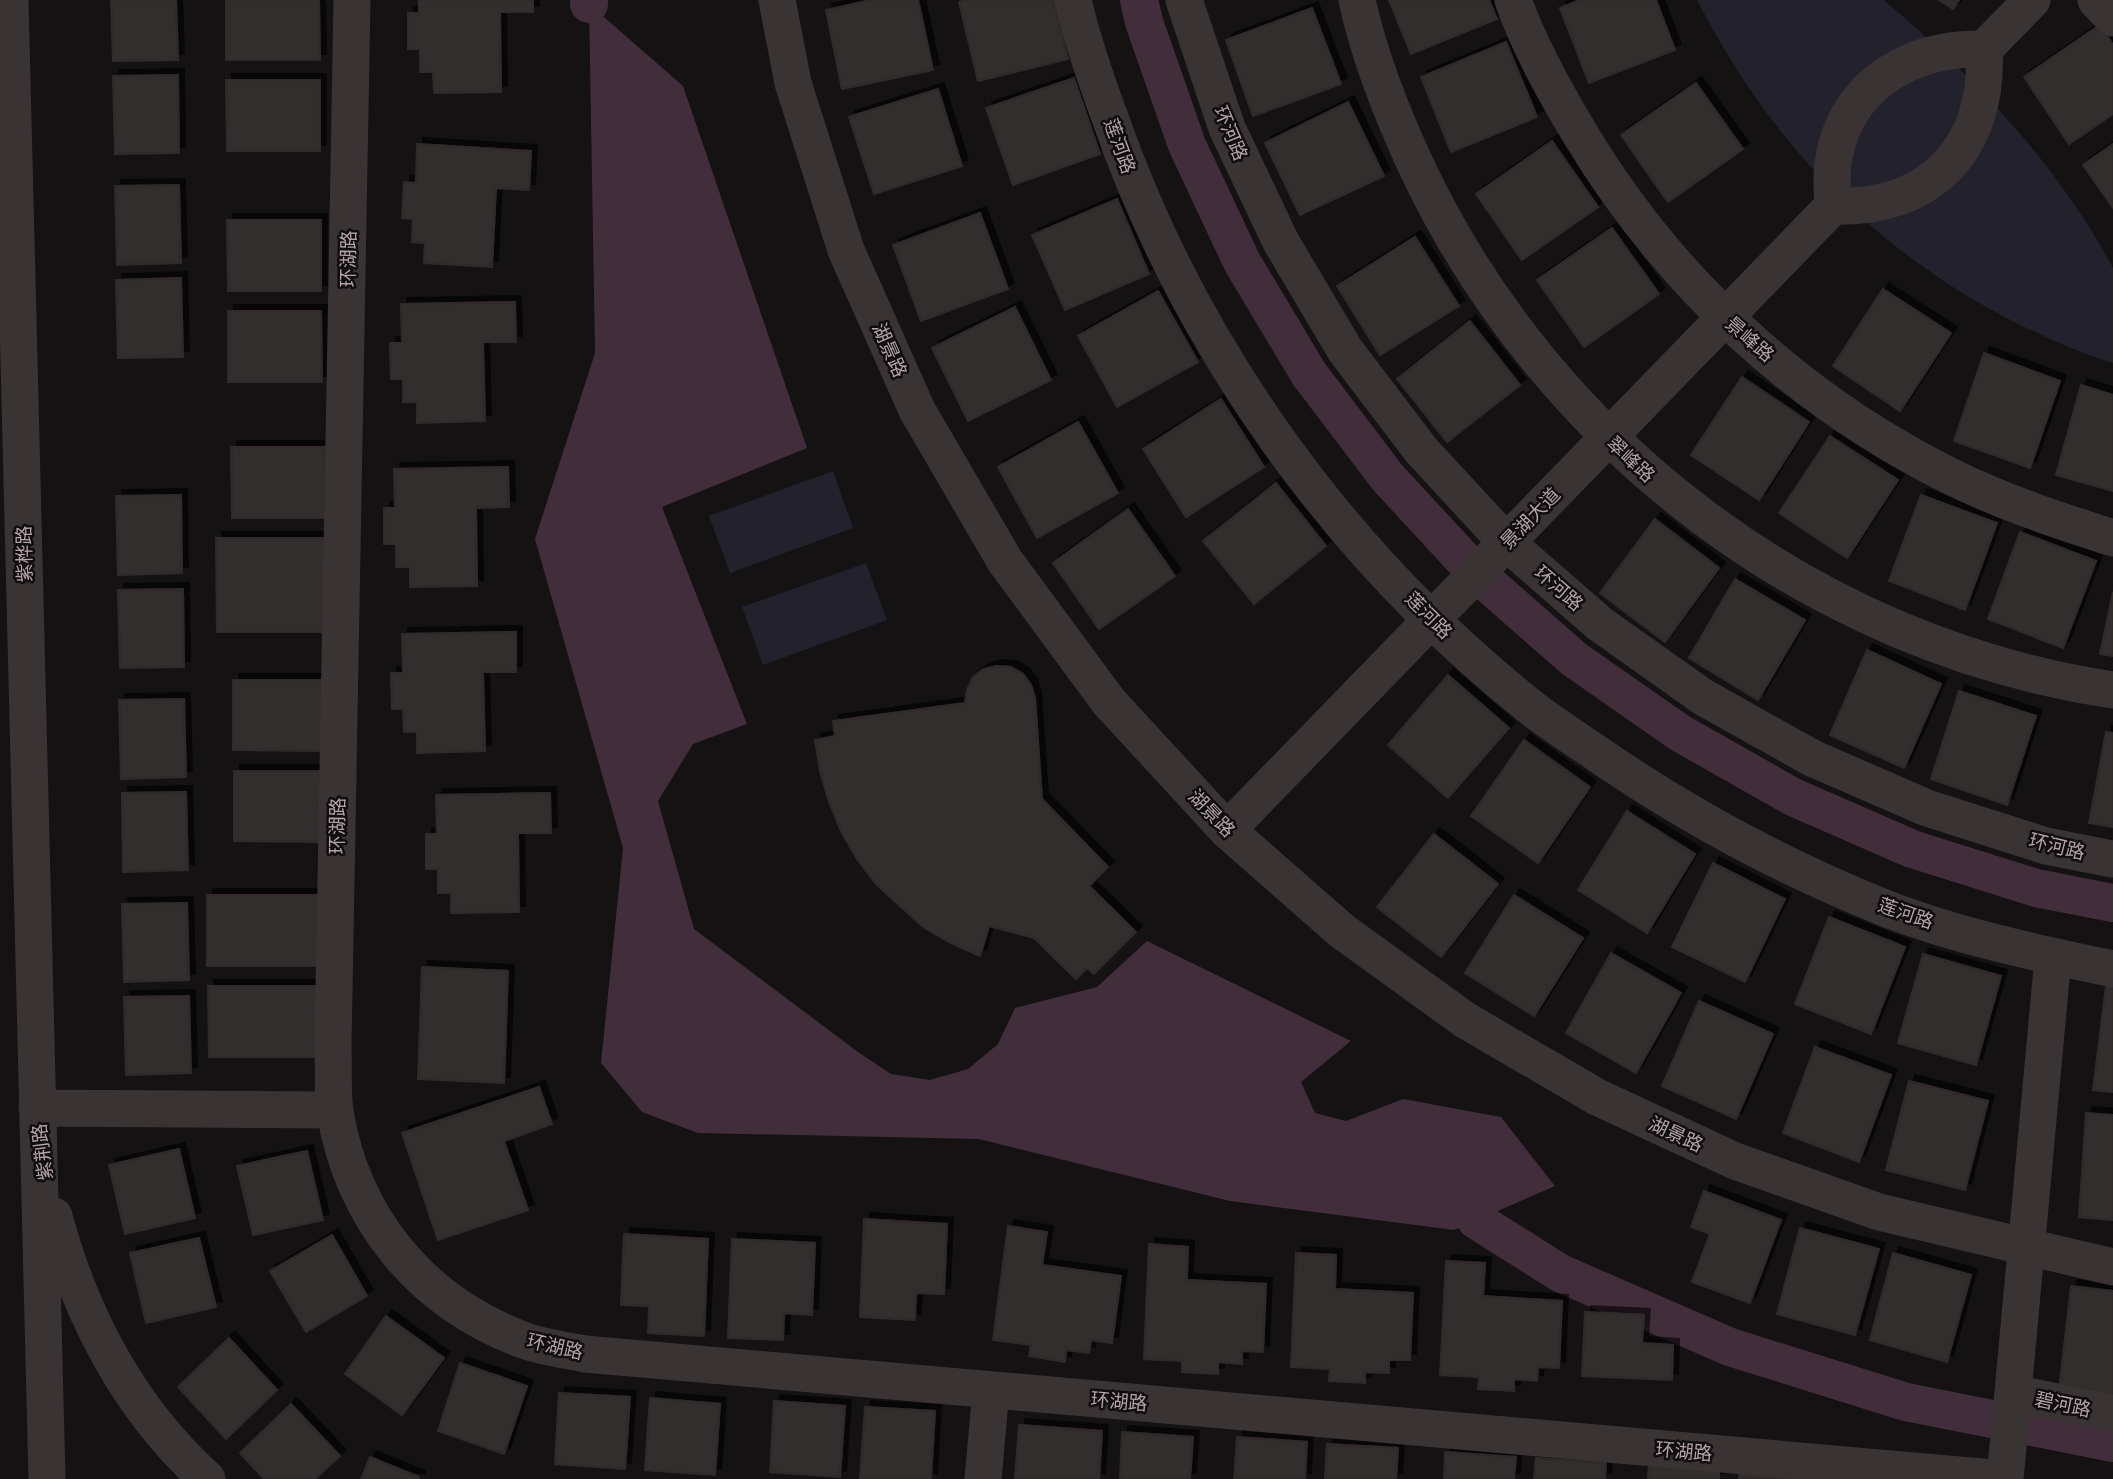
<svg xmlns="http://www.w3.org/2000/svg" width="2113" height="1479" font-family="Poppins,'Noto Sans SC',sans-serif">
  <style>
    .green { fill: #23222c }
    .water { fill: #422e3a }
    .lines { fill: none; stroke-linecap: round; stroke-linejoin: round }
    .canal { stroke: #422e3a; stroke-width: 38 }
    .building { fill: #302d2d; stroke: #302c2c; stroke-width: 2; filter: url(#shadow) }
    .minor { stroke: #393334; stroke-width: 37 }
    .labels { text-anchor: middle; stroke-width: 5; stroke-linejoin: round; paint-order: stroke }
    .street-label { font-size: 19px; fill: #b5a3aa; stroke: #0f0d0d }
  </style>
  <defs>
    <filter id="shadow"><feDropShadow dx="6" dy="-6" stdDeviation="0" flood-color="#0009"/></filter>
  </defs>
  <rect width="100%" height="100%" fill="#141212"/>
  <path class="green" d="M1697,0H1884C1973,76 2057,163 2113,268V363C2081,354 2050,339 2020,325C1875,252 1771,144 1697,0Z
    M833,471L853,528L730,573L709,516Z
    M866,563L887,620L763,665L742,607Z"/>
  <path class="water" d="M589,4L683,86L807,448L662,507L747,724L693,744L658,801L694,929L858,1052L891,1074L930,1080L968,1069L998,1044L1015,1008L1097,987L1147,941L1351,1041L1301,1082L1315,1113L1346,1121L1403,1099L1501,1117L1555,1186L1454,1230L1230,1201L979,1139L698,1133L642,1112L601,1063L623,848L535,539L595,353Z"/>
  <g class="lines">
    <path class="canal" d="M589,0V4
      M1139,0L1144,22L1187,145L1242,262L1309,374L1388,478L1476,573L1574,659L1680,733L1793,797L1912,849L2036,888L2113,903
      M1476,1220L1560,1273L1730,1347L1906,1402L2113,1443"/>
  </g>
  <path class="building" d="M111,0H176L178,60L113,61Z
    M226,0H319L320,60H226Z
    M419,0H533V12H500L501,92L434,93L433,72H420V49H408V13H419Z
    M871,0H918L933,70L842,89L826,10Z
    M966,0H1054L1068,59L978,81L959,2Z
    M1389,0H1489L1497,19L1411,54Z
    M1580,0H1656L1675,50L1589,83L1560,8Z
    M1939,0H1959L1953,9Z
    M1312,8L1341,84L1253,116L1226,40Z
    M2100,25L2113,45V114L2069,144L2024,77Z
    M1506,42L1537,117L1451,152L1421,77Z
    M178,75L179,153L115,154L113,76Z
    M1074,78L1100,154L1013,185L986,108Z
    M226,80H320V151H227Z
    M1696,83L1743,149L1668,202L1621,135Z
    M938,89L962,166L874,194L849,117Z
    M1348,102L1384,176L1300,215L1265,143Z
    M1552,141L1598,207L1522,260L1476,194Z
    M417,144L531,151L529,190L496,188L492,267L424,263L425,243L412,242L413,219L402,218L404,182L416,183Z
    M2113,144V208L2083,165Z
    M179,185L181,263L117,265L115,186Z
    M1117,199L1149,274L1065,310L1032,235Z
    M980,213L1008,289L921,321L893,245Z
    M227,220H321V291H228Z
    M1612,228L1659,294L1584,347L1537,280Z
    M1415,237L1459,306L1380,355L1337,286Z
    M181,278L183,357L118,358L116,280Z
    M1883,289L1951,333L1900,411L1833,366Z
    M1158,291L1198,362L1117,407L1078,336Z
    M515,302L516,342H483L485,421L417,423V402H403V379H391L390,343H402L401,304Z
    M1015,307L1051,380L968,421L932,348Z
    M228,311H321L322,382H228Z
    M1470,321L1520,385L1447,442L1397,379Z
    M1984,353L2060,381L2030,468L1954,441Z
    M1742,377L1809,422L1759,500L1691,455Z
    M2081,385L2113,395V491L2056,475Z
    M1221,399L1264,467L1186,517L1143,449Z
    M1078,422L1118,493L1037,538L998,467Z
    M1830,436L1898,480L1847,558L1779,513Z
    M231,447H325L326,518H232Z
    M508,467L509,507L476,508L477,586L410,587V567H396V544H384V508H395L394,469Z
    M1276,483L1326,546L1254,604L1203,541Z
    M181,495L182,573L118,575L116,496Z
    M1921,495L1997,523L1965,610L1889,581Z
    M1128,509L1175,576L1099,629L1053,563Z
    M1655,519L1719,568L1665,642L1600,593Z
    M2020,532L2096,561L2063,648L1988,619Z
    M216,538H325L326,632H217Z
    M1735,579L1805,620L1758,700L1689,658Z
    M183,589L184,667L120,668L118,590Z
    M2113,592V656L2100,654Z
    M516,632V672H483L485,751L417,753V732H404L403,709H392L391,673H403L402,634Z
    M1867,650L1941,684L1904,768L1830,735Z
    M997,666L1011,667L1023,674L1031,685L1035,698L1042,799L1108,867L1089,886L1136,932L1094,974L1087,968L1076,979L1034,938L989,926L980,956L951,943L923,927L876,884L857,859L841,831L829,802L820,771L815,740L835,736L833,721L965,703L967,690L973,677L984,669Z
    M1448,675L1509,728L1448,798L1388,745Z
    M233,680H327V751L233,750Z
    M1959,691L2036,716L2007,805L1931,779Z
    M184,699L186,777L121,779L119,700Z
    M2106,732L2113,733V827L2089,823Z
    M1524,740L1590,787L1538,863L1471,816Z
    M234,771H327L328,842L234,841Z
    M186,792L188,870L123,872L122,793Z
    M550,793L551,833H518L519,912L451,913V893H438V869H426V834H437L436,795Z
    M1627,811L1695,854L1647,933L1578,890Z
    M1434,834L1498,884L1441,957L1377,907Z
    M1713,863L1785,899L1745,982L1672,947Z
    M207,895H320V966H207Z
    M1514,895L1583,938L1534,1016L1465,973Z
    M187,903L189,980L124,982L122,904Z
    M1829,917L1905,947L1871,1034L1795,1004Z
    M1611,953L1681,993L1636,1073L1566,1033Z
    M1923,954L2001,976L1976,1065L1898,1043Z
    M422,967L508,971L504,1083L418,1079Z
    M208,986H321V1057H209Z
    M2106,986L2113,987V1092L2093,1090Z
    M189,996L191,1073L126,1075L124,997Z
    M1699,1001L1773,1034L1736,1119L1662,1086Z
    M1815,1047L1891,1075L1859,1162L1783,1133Z
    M1909,1081L1988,1101L1965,1190L1886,1170Z
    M539,1087L552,1124L504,1141L528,1210L438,1240L402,1133Z
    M2086,1113L2113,1115V1220L2079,1217Z
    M179,1149L195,1218L125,1234L109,1165Z
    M307,1151L323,1220L253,1235L237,1166Z
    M1704,1191L1781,1220L1750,1303L1692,1282L1710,1234L1691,1227Z
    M864,1219L947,1224L944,1294L916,1293L915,1320L860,1317Z
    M1008,1226L1047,1232L1042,1265L1121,1276L1112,1343L1091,1340L1089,1353L1066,1350L1065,1362L1029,1356L1031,1345L993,1340Z
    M1800,1228L1879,1249L1855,1335L1777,1314Z
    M624,1234L708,1239L704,1336L648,1333L649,1306L621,1305Z
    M332,1235L367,1296L306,1332L270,1271Z
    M199,1238L216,1307L146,1323L130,1253Z
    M732,1239L815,1243L812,1315L784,1313L783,1340L728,1338Z
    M1149,1244L1188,1247L1187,1280L1266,1284L1263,1352L1242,1351V1364L1218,1362V1374L1182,1372V1361L1144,1359Z
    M1296,1253L1336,1255L1335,1289L1413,1293L1410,1360H1389V1373L1365,1372V1383L1329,1381L1330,1369L1291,1367Z
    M1893,1253L1971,1275L1947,1362L1870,1340Z
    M1446,1261L1485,1263L1483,1296L1562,1301L1559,1368L1538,1367L1537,1381L1514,1379V1391L1478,1389L1479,1377L1440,1375Z
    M2071,1286L2113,1291V1396L2059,1390Z
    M1585,1312L1644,1315L1642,1343L1673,1345L1672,1380L1582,1376Z
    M386,1316L444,1358L402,1415L345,1374Z
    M229,1338L277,1390L226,1439L178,1387Z
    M460,1363L527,1386L504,1454L438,1431Z
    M559,1393L630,1397L625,1469L555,1464Z
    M650,1398L720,1404L715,1475L645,1470Z
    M774,1401L845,1406L840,1477L770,1472Z
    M291,1404L340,1456L315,1479H264L240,1453Z
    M865,1407L935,1411L931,1479L860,1478Z
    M1019,1425L1102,1431L1099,1479H1015Z
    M1122,1432L1193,1437L1190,1479H1120Z
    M1237,1437L1307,1442L1305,1479H1234Z
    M1327,1444L1398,1448L1396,1479H1325Z
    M1445,1452L1516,1457L1514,1479H1444Z
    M370,1457L419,1477V1479H361Z
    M1536,1458L1606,1463L1605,1479H1534Z
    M1649,1464L1719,1469V1479H1648Z
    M1739,1470L1809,1479H1739Z"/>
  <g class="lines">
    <path class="minor" d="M10,0L47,1479
      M352,0L333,1047C334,1068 332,1091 335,1112C353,1219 421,1302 523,1340C542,1347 565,1350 585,1354L2005,1479
      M777,0L793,83L846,250L917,410L1005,561L1109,702L1227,830L1342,931L1465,1020L1597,1097L1735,1161L1879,1212L2113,1267
      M1073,0C1082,40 1095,77 1109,115C1190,348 1340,556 1533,709C1551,723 1570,735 1589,748C1682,813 1782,867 1887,909C1960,937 2037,953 2113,969
      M1184,0L1227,128L1281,242L1345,350L1421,450L1506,542L1600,624L1703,697L1812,758L1927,808L2046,846L2113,859
      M1357,0C1370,60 1394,119 1420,174C1551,446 1813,645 2113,690
      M1513,0C1530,48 1556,94 1582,137C1669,281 1798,401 1950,476C2002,502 2057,520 2113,538
      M2096,0L2113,18
      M1833,206C1931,210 1990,147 1984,49
      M1227,830L1833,206C1832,189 1831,173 1834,157C1848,82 1914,47 1984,49L2032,0
      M37,1108L335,1110
      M54,1216C80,1315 130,1410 207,1479
      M2013,1393L2113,1414
      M983,1479L991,1390
      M2005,1479L2053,957"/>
  </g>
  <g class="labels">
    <g class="street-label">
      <text transform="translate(1231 133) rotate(67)" y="7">环河路</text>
      <text transform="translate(1120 146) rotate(70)" y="7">莲河路</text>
      <text transform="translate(348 259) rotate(-89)" y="7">环湖路</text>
      <text transform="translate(1750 339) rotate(41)" y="7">景峰路</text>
      <text transform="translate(890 350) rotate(66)" y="7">湖景路</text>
      <text transform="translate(1631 459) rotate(43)" y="7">翠峰路</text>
      <text transform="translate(1530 518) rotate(-46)" y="7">景湖大道</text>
      <text transform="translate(24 554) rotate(-91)" y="7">紫桦路</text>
      <text transform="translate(1559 588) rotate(41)" y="7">环河路</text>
      <text transform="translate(1429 615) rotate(45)" y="7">莲河路</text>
      <text transform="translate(1212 813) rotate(46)" y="7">湖景路</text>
      <text transform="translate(337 826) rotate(-89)" y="7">环湖路</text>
      <text transform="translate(2057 846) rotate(14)" y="7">环河路</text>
      <text transform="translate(1906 913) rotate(19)" y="7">莲河路</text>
      <text transform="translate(1676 1134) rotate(25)" y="7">湖景路</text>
      <text transform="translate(42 1152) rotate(-97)" y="7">紫荆路</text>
      <text transform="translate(555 1346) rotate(13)" y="7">环湖路</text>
      <text transform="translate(1119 1401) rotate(5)" y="7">环湖路</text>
      <text transform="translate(2063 1404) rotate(12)" y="7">碧河路</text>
      <text transform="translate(1684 1451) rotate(5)" y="7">环湖路</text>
    </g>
  </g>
</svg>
